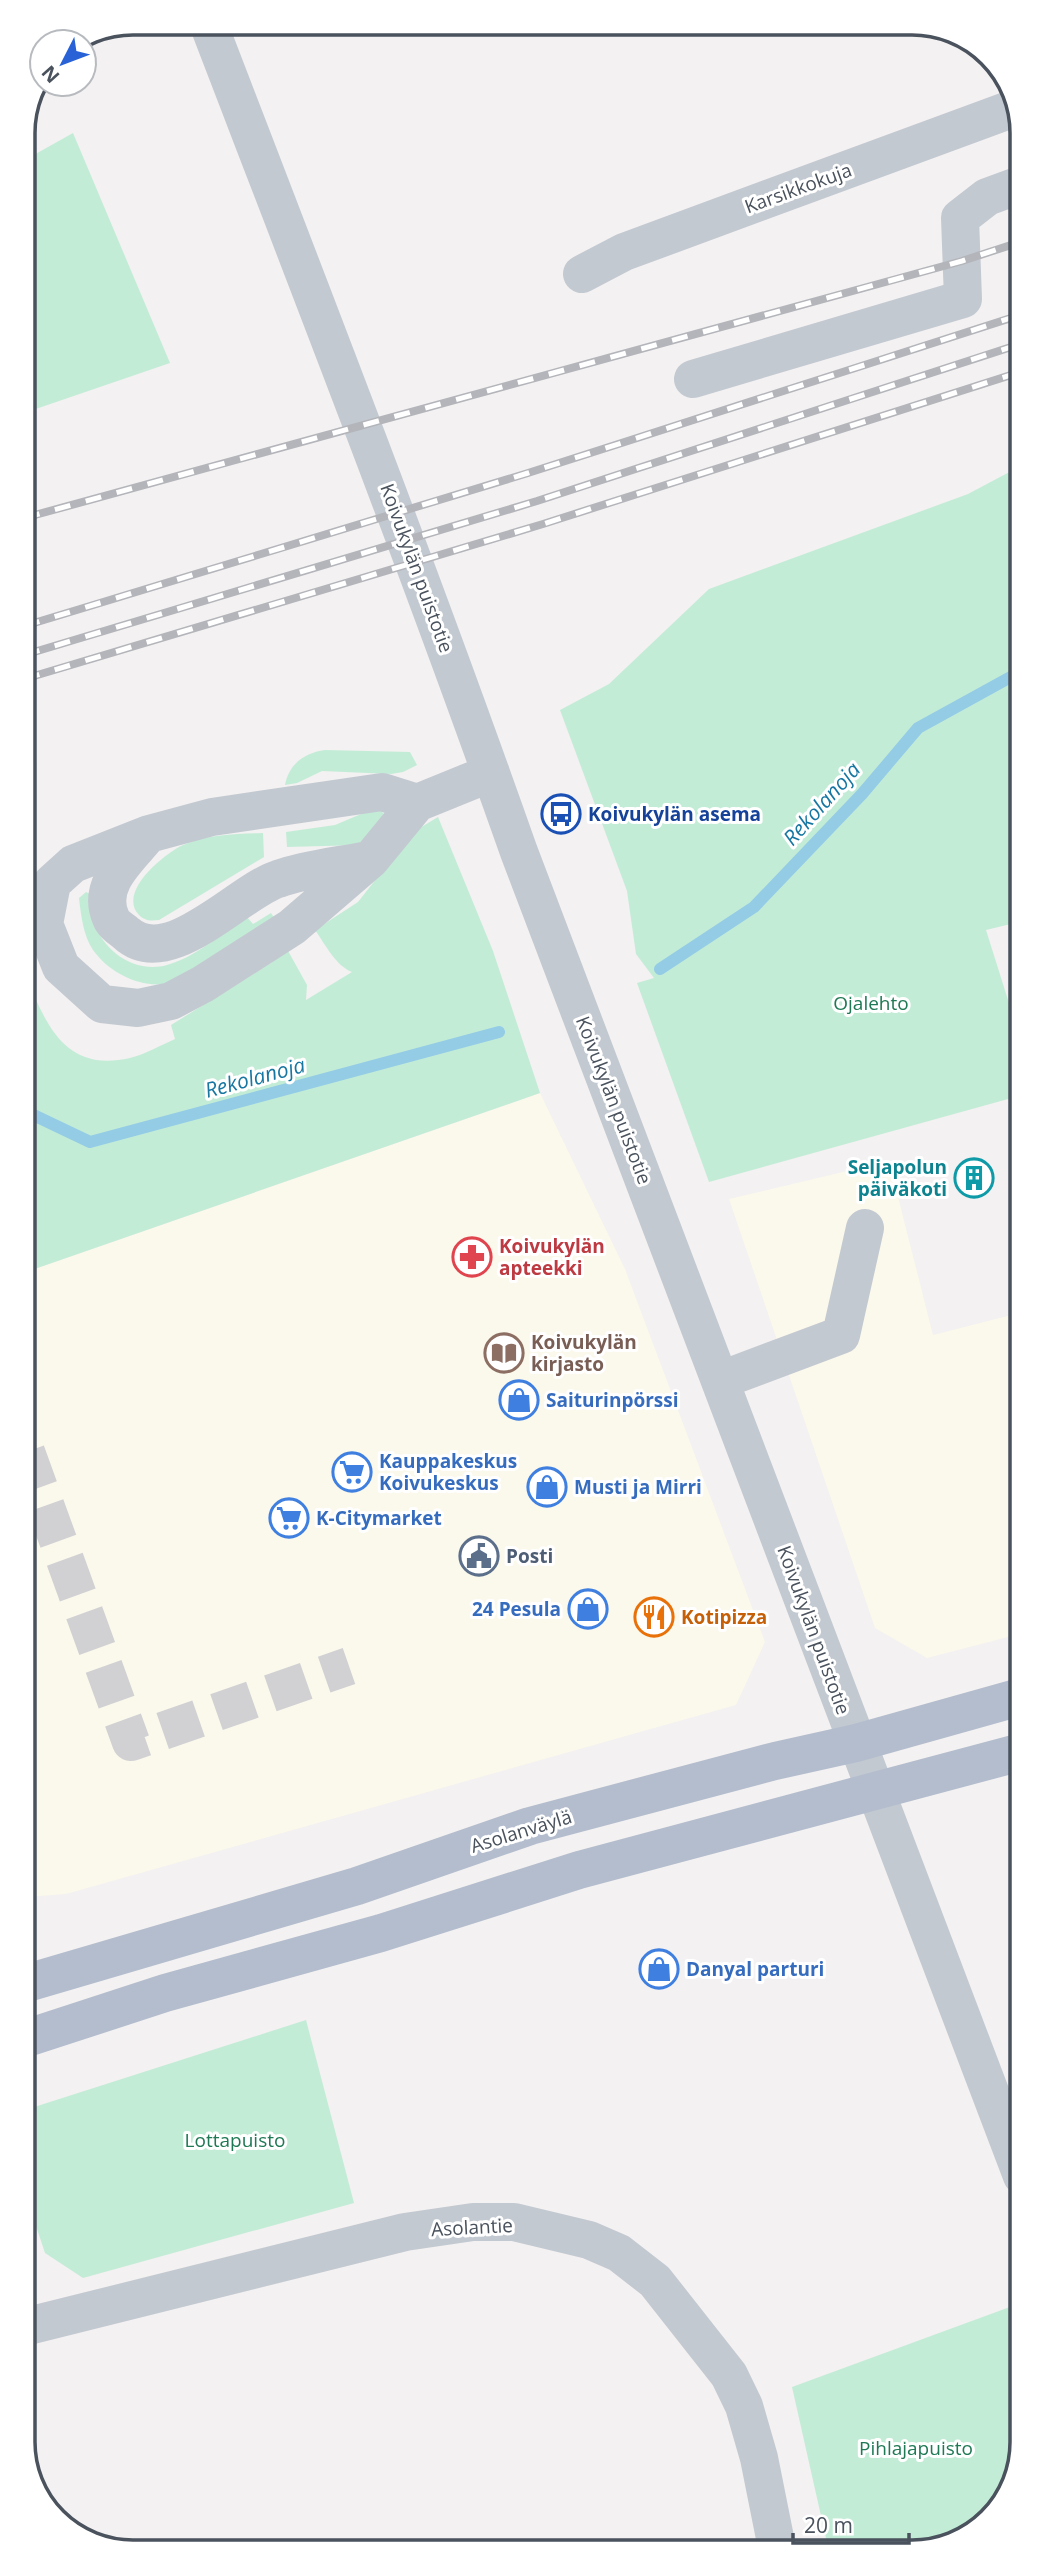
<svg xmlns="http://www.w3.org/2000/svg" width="1045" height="2575" font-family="'Open Sans',sans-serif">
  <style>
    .commercial { fill: #fbf8ec }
    .green { fill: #c3ecd7 }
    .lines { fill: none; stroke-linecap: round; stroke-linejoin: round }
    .stream { stroke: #94cce6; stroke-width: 12 }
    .minor-tunnel { stroke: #d1d1d3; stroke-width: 38; stroke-dasharray: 38 19; stroke-linecap: butt }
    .minor { stroke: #c3c9d1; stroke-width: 38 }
    .major { stroke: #b3bdcd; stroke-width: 38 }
    .rail-casing { stroke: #b3b5ba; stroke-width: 8 }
    .rail { stroke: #fff; stroke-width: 5; stroke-dasharray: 16; stroke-linecap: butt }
    .labels { text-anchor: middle; stroke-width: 6; stroke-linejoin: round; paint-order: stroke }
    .street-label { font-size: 19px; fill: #4a525d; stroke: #fff }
    .transit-label { font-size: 19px; font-weight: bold; fill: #164399; stroke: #fff; text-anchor: start }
    .park-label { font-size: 19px; fill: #1f7955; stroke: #fff }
    .culture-label { font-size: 19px; font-weight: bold; fill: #0d838f; stroke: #fff; text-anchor: end }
    .health-label { font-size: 19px; font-weight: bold; fill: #be3a42; stroke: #fff; text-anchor: start }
    .education-label { font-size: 19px; font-weight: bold; fill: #785e54; stroke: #fff; text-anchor: start }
    .shop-label { font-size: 19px; font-weight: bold; fill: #366cbe; stroke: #fff; text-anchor: start }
    .service-label { font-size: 19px; font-weight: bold; fill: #4e5e75; stroke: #fff; text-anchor: start }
    .food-label { font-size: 19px; font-weight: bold; fill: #c56008; stroke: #fff; text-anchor: start }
    .water-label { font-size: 21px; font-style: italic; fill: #1877a2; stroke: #fff }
    .rim { fill: none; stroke: #4a525d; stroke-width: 3.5 }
  </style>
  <rect width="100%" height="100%" fill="#f3f1f1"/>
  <path class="commercial" d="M540,1093L625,1269L765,1642L736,1705L66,1894L27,1897L26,1272Z
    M868,1166L891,1169L933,1335L1019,1313L1020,1634L927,1658L875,1628L729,1199Z"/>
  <path class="green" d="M73,133L170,363L24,413L23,161Z
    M1017,468L1019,922L986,930L1019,1035V1096L709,1182L637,983L654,978L636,954L627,891L560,710L609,684L709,589L968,494Z
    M325,750L410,752L417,765L403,772L391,774L322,771L297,783L285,785C289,764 304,753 325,750Z
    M373,809L381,811L384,814L362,845L287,847L286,832L335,825Z
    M438,817L493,951L540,1093L26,1272L25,974C46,1024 64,1073 130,1058C146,1054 161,1045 175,1039L171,1025L271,963L287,949L307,985L306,1000L352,972C336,966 325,944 315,930L358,902L413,832Z
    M263,833L264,857L159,920C151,921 145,921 139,915C117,892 164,854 183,845C208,834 236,834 263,833Z
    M86,892L90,894C91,903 91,914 94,922C103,951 135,974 167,965C196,957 222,933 247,917L253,924L271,913L277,922C252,937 227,952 202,966C193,971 183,980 174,982C145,991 110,974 93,950C83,935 81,915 79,898Z
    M306,2020L354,2203L83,2278L45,2253L28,2202V2109Z
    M1018,2304L1022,2314V2443L1000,2509L947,2547H828L792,2387Z"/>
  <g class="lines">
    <path class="stream" d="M660,969L754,907L862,794L918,728L1018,673
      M25,1111L90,1142L499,1032"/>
    <path class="minor-tunnel" d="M26,1452L131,1742L349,1666"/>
    <path class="minor" d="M208,23C314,299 421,574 519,852L1022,2176
      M582,274L624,252L1017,107
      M693,379L963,299L960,218L987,197L1017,186
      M417,803L382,792L212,817L149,834L73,864L52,883L44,924L61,967L102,1004L138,1008L171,1001L203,984L292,927L371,859L417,803L491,773
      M147,836C128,859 96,885 111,918C113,924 121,929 126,933C168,972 238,892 278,879C306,869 338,866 367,860
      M721,1380L841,1335L865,1228
      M28,2326L405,2232L473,2222H514L589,2240L619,2253L655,2281L729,2375L744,2406L759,2458L777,2548"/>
    <path class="major" d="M27,1983L357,1886L530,1826L775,1761L856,1743L1020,1697
      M27,2038L165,1993L381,1933L579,1870L1021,1752"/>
    <g class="rail-casing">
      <path id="rail" d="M24,518L962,261L1017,243
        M24,626L528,473L1017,316
        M24,655L537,501L1017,345
        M24,679L543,524L1017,373"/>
    </g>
    <use href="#rail" class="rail"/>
  </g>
  <defs>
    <g id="bus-ring" transform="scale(2.0125)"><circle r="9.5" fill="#fff" stroke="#1a4fb4" stroke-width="1.5"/><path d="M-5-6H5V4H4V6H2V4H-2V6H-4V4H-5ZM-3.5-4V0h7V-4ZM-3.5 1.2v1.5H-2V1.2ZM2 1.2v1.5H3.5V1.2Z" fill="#1a4fb4"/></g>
    <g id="building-ring" transform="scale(2.0125)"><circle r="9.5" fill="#fff" stroke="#0f9aa8" stroke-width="1.5"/><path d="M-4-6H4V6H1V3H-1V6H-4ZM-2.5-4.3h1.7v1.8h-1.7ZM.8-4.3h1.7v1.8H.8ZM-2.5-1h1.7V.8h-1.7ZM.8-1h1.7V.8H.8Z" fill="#0f9aa8"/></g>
    <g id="pharmacy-ring" transform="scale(2.0125)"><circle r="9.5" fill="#fff" stroke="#e0444e" stroke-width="1.5"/><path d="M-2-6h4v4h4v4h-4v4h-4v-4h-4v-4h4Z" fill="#e0444e"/></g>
    <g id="library-ring" transform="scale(2.0125)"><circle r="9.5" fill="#fff" stroke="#8d6e63" stroke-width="1.5"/><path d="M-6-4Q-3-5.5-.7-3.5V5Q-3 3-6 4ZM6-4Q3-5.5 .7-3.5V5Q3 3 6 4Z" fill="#8d6e63"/></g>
    <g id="shop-ring" transform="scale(2.0125)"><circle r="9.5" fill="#fff" stroke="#3f7fe0" stroke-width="1.5"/><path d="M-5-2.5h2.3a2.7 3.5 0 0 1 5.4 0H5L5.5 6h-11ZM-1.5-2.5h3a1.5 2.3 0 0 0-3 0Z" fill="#3f7fe0"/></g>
    <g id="supermarket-ring" transform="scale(2.0125)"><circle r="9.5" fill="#fff" stroke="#3f7fe0" stroke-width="1.5"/><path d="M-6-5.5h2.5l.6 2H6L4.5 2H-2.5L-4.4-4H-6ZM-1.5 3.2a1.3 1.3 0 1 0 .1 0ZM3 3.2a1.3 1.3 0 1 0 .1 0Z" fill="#3f7fe0"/></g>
    <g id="civic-ring" transform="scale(2.0125)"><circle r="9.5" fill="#fff" stroke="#5c6f8a" stroke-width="1.5"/><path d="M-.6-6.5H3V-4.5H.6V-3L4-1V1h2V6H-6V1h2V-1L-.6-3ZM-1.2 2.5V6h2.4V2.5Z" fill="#5c6f8a"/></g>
    <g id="restaurant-ring" transform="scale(2.0125)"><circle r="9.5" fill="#fff" stroke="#e8710a" stroke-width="1.5"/><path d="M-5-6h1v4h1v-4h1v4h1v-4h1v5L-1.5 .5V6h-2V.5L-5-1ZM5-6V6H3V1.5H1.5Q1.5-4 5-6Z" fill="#e8710a"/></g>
  </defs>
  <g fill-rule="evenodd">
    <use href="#bus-ring" x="561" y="814"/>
    <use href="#building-ring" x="974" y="1178"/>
    <use href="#pharmacy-ring" x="472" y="1257"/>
    <use href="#library-ring" x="504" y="1353"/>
    <use href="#shop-ring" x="519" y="1400"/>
    <use href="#supermarket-ring" x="352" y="1472"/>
    <use href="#shop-ring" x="547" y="1487"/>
    <use href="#supermarket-ring" x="289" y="1518"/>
    <use href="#civic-ring" x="479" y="1556"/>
    <use href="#shop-ring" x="588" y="1609"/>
    <use href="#restaurant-ring" x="654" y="1617"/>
    <use href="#shop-ring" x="659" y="1969"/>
  </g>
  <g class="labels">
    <g class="street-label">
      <text transform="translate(798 188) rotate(-20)" y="7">Karsikkokuja</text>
      <text transform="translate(417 568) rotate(70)" y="7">Koivukylän puistotie</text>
      <text transform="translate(614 1100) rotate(69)" y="7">Koivukylän puistotie</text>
      <text transform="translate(814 1630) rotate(70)" y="7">Koivukylän puistotie</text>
      <text transform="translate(521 1831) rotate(-17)" y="7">Asolanväylä</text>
      <text transform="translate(472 2227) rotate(-3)" y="7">Asolantie</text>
    </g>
    <g class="transit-label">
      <text x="588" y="821">Koivukylän asema</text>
    </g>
    <g class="park-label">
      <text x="871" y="1010">Ojalehto</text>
      <text x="235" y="2147">Lottapuisto</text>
      <text x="916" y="2455">Pihlajapuisto</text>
    </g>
    <g class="culture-label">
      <text x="947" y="1174">Seljapolun<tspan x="947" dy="22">päiväkoti</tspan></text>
    </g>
    <g class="health-label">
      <text x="499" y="1253">Koivukylän<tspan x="499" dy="22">apteekki</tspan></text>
    </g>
    <g class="education-label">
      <text x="531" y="1349">Koivukylän<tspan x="531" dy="22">kirjasto</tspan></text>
    </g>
    <g class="shop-label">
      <text x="546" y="1407">Saiturinpörssi</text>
      <text x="379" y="1468">Kauppakeskus<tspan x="379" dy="22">Koivukeskus</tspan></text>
      <text x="574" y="1494">Musti ja Mirri</text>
      <text x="316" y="1525">K-Citymarket</text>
      <text x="561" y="1616" text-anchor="end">24 Pesula</text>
      <text x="686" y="1976">Danyal parturi</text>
    </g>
    <g class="service-label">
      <text x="506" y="1563">Posti</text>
    </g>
    <g class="food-label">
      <text x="681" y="1624">Kotipizza</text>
    </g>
    <g class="water-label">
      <text transform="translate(822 804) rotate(-48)" y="7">Rekolanoja</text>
      <text transform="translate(255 1078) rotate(-15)" y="7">Rekolanoja</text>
    </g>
  </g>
  <path d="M0 0H1045V2575H0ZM133 35H912A98 98 0 0 1 1010 133V2442A98 98 0 0 1 912 2540H133A98 98 0 0 1 35 2442V133A98 98 0 0 1 133 35Z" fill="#fff" fill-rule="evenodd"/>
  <path class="rim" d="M133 35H912A98 98 0 0 1 1010 133V2442A98 98 0 0 1 912 2540H133A98 98 0 0 1 35 2442V133A98 98 0 0 1 133 35Z"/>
  <g transform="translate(63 63) rotate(228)"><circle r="33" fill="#ffffff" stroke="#b7babe" stroke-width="2"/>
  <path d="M0-5L12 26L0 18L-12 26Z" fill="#2862d6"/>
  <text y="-10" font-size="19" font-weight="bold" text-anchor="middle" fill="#4a525d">N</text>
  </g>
  <path d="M793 2533v10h116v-10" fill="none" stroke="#4a525d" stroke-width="3.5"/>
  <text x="804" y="2533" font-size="21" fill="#4a525d" stroke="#ffffff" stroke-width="5" paint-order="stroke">20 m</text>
</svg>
